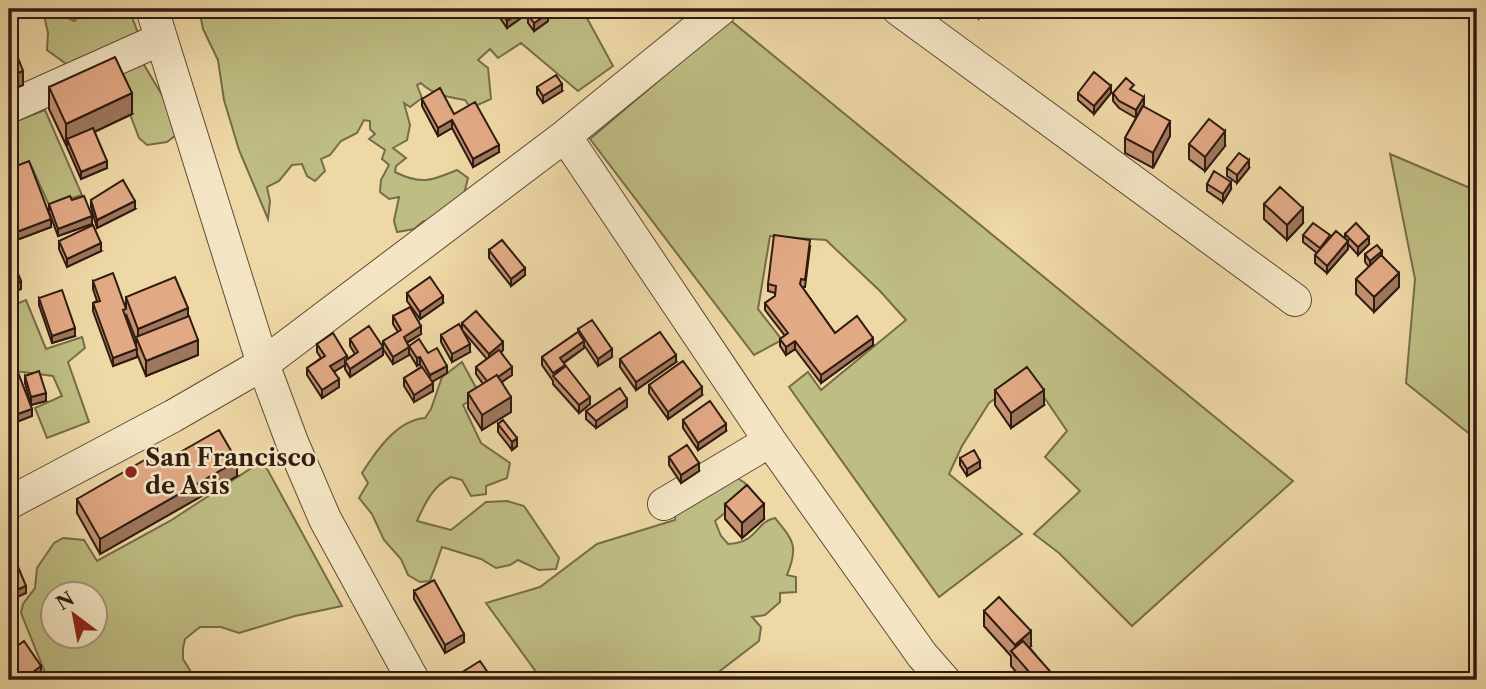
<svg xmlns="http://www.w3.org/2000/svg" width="1486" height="689" font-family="'Libre Caslon Text',serif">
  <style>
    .green { fill: #bebd83; stroke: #766c49; stroke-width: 2; fill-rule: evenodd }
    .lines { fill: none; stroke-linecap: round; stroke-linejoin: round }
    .minor-casing { stroke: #5f4a35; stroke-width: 34 }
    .minor { stroke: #f4e6c5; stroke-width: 32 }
    .wall { fill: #c29172; stroke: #2f1b0f; stroke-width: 2; fill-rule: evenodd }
    .shaded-wall { fill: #9e765d; stroke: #2f1b0f; stroke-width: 2 }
    .building { fill: #e2a985; stroke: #2f1b0f; stroke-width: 2 }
    .poi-dot { fill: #8f2418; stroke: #f4e6c5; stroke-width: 2.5 }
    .labels { text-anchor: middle; stroke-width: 5; stroke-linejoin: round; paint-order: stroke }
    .poi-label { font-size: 24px; font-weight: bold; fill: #2f1b0f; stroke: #f4e6c5; text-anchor: start }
  </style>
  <rect width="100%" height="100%" fill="#eed8a6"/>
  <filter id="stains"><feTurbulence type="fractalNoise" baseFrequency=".00286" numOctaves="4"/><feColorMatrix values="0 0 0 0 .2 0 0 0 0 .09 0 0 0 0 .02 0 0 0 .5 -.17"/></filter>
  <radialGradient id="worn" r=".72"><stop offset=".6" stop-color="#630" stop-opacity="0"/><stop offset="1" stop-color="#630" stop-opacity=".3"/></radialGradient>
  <path class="green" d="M58,9L70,11L68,18L74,21L85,11L84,9H129L142,44L140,58L171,110L176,135L167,142L147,145L139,138L128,109L47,50L48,33L44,15Z
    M199,9H582L613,66L578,91L521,43L498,58L490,49L478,60L488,68L491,99L471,108L465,100C449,97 433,95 421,83L417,85L422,98L410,107L404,103L410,125L407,140L393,148L406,158L396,166L395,172C421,185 431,181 457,170L468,178L464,194L455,199L461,207L429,227L424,221L414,229L397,232L394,221L399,197L389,199L380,192L381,180L389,165L382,159L385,150L369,139L375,134L370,129V121L364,120L357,133L341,141L330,155L321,159L325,171L315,181L307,176L302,164L292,165L279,181L267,187L270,201L268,219L239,150L224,100L218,60L203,29Z
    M730,20L1293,481L1132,626L1059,553L1034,534L1080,491L1045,457L1067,431L1029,375L989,403L962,446L949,474L1022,534L939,597L789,387L808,372L821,390L906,320L880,291L826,240L770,236L758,309L782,340L754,355L590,139Z
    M45,110L82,195L49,205L30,163L9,172V124Z
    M1390,154L1477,191V440L1406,383L1415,279Z
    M26,300L46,349L82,337L85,348L68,362L89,422L47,438L35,408L62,396L53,376L15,371L9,373V307Z
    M462,362L480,395L463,405L481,443L510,463L507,478L486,486V494L471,496L462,480L451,477C433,486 425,503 417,521L451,530L486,502L507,501L524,506L559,558L556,569L539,570L518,560L510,565L496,568L481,559L442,547L430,581L420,582L408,575L401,559L384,540L372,514L359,498L368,483L362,473C376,451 397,420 425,418L431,409L442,377Z
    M259,463L265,465L342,606L295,616L239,633L221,627H200L185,639L183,648V659L196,680H48L21,613L23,604L35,588L37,568L54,543L63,538L84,540L97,561L170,521ZM52,594H94V636H52Z
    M734,476L745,483L748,489L743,498L715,521L721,536L728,544C758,543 755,522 775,518C793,540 799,546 787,575L796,577V592L780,593V602L765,615L752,617L761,627L759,641L712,677L703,680H542L486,603L540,587L597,544L675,520L677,499Z"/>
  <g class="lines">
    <g class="minor-casing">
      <path id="minor" d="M152,9L263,364L292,442L325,519L413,680
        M898,9L1295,300
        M9,107L161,39
        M565,136L770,441L922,655L944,680
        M9,503L173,416L263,364L565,136L721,9
        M664,504L770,441"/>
    </g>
    <use href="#minor" class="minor"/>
  </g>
  <path class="wall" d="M498,9H520L521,18L507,28L498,15Z
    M538,9H548L546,10L548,21L534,31L528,23V15Z
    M968,9H987L979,18Z
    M49,87L132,114L94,132L107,168L81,179L67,147V144L66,145L49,109Z
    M537,87L562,91L543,103L537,94Z
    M1134,91L1144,104L1143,106L1170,136L1153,168L1125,153V138L1136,118L1119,108L1113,101V93Z
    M1078,93H1111L1094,114L1078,100Z
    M422,99L454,114L499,152L473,167L452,128L438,136L422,106Z
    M1189,144L1225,146L1205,171L1189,159Z
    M1227,168H1249L1237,183L1227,176Z
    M9,169L51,227L14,241L9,227Z
    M1207,184L1231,189L1223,202L1207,191Z
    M72,200L92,224L58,236L49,212V204Z
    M91,200L135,209L97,228L91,207Z
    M1264,204L1303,223L1287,240L1264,219Z
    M1345,234L1369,244L1358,255L1348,244V249L1327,273L1315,263V255L1317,253L1303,242V235L1330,238L1345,239Z
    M59,241L101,251L67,267L59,249Z
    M810,247L805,287H802L835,333L873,345L821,383L795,349L786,355L780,346V339L785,336L765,310V303L775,296V293L768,291V284Z
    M489,250L525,275L511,286L489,258Z
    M1365,254L1382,256L1399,287L1374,312L1356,294V279L1369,267L1365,262Z
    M93,281L126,307V297L188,316L198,355L146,376L137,354V357L113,366L93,311V303L97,301L93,289ZM126,314L136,340V347L125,317L126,316Z
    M407,293L443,303L420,319L407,301Z
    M39,298L75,336L52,343L39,305Z
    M393,316L421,334L407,343L409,355L393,364L383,349V355L350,377L345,369V365L334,372L339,387L322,398L307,375V368L321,358L317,352V344L347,359L355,354L350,346V339L383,347V341L398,332L393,324Z
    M462,323L503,350L501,352L512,375L502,382L511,412L482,430L468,408V393L483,384L476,374V367L487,359L462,330Z
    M578,329L612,357L598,366L584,345V348L564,363L565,367L590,404L579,413L553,384V381L542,365V357L578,332Z
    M441,335L470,352L452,362L441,342Z
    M409,346L428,353L447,373L432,382L433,391L414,402L404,386V378L421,367L420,364L417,366L409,353Z
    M620,359L676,362L636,390L620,367Z
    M25,376L46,401L31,405L25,383Z
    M649,385L702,395L668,419L649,393Z
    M995,390L1044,405L1011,428L995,405Z
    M627,407L596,428L586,419V411Z
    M683,420L726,431L698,450L683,428Z
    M498,424L517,446L512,450L498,432Z
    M669,457L699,471L681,483L669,465Z
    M960,458L980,468L967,476L960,465Z
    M154,467L237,476L100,554L77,513V499Z
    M725,504L764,519L742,538L725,519Z
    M414,591L464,642L445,653L414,599Z
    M984,611L1031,646L1029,647L1056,680H1023L1011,666V656L984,626Z"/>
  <path class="shaded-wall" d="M980,9H987L979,18V10Z
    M521,11V18L507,28V21Z
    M548,14V21L534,31V23Z
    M23,71V85L9,91V76Z
    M562,84V91L543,103V96Z
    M1111,86V93L1094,114V106Z
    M132,93V114L69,144L67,139L66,145V124Z
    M1144,97V104L1136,118V110Z
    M452,120V128L438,136V128Z
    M1170,121V136L1153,168V153Z
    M1225,131V146L1205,171V157Z
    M499,145V152L473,167V159Z
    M1249,160V168L1237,183V175Z
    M107,161V168L81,179V172Z
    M1231,182V189L1223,202V194Z
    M135,201V209L97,228V220Z
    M1303,208V223L1287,240V225Z
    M92,216V224L58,236V229Z
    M51,219V227L14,241V233Z
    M1369,237V244L1358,255V247Z
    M1348,241V249L1327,273V266Z
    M101,243V251L67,267V259Z
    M1382,251V258L1370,268V261Z
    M525,268V275L511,286V279Z
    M1399,273V287L1374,312V297Z
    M21,281V289L9,294V286Z
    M443,296V303L420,319V312Z
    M188,308V323L138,340V329Z
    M421,326V334L404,344V337Z
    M75,328V336L52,343V336Z
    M873,338V345L821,383V375Z
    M198,340V355L146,376V361Z
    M584,341V348L560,365V358Z
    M795,341V349L786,355V347Z
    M503,342V350L489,362V354Z
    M470,344V352L452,362V354Z
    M383,347V355L350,377V369Z
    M409,347V355L393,364V357Z
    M137,349V357L113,366V358Z
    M612,349V357L598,366V359Z
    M676,355V362L636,390V382Z
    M347,356V363L345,361V365L330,374V366Z
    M420,357V364L417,366V358Z
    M447,366V373L430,383V375Z
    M512,367V375L488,391V384Z
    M339,379V387L322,398V390Z
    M433,383V391L414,402V395Z
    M702,387V395L668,419V412Z
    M1044,390V405L1011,428V413Z
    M46,393V401L31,405V397Z
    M511,397V412L482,430V415Z
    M590,397V404L579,413V405Z
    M627,399V407L596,428V421Z
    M32,409V416L9,425V417Z
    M726,424V431L698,450V443Z
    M517,438V446L512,450V442Z
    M237,461V476L100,554V539Z
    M980,461V468L967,476V469Z
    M699,463V471L681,483V475Z
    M764,504V519L742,538V523Z
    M26,586V593L9,601V593Z
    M1031,631V646L1017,658L1015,656V645Z
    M464,634V642L445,653V645Z
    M41,666V674L32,680H22Z"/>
  <path class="building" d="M499,9H520L521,11L507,21Z
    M538,9H545L548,14L534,23L528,15Z
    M9,35L23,71L9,76Z
    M115,57L132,93L66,124L49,87Z
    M1094,72L1111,86L1094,106L1078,93Z
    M556,75L562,84L543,96L537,87Z
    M1126,78L1134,85L1130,89L1144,97L1136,110L1119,101L1113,93Z
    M440,88L454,114L475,102L499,145L473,159L452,120L438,128L422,99Z
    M1143,106L1170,121L1153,153L1125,138Z
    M1209,119L1225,131L1205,157L1189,144Z
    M93,128L107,161L81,172L67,139Z
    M1239,153L1249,160L1237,175L1227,168Z
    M29,161L51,219L14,233L9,220V169Z
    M1214,171L1231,182L1223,194L1207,184Z
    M123,180L135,201L97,220L91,200Z
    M1280,187L1303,208L1287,225L1264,204Z
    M70,196L72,200L84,196L92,216L58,229L49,204Z
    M1313,223L1330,235L1320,248L1303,235Z
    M1356,223L1369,237L1358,247L1345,234Z
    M93,225L101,243L67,259L59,241Z
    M1336,231L1348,241L1327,266L1315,255Z
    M774,235L810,240L805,280L801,279L800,284L835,333L857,316L873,338L821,375L795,341L786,347L780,339L788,333L765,303L775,296L776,286L768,284Z
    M502,240L525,268L511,279L489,250Z
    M1377,245L1382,251L1370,261L1365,254Z
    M9,251L21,281L9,286Z
    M1381,255L1399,273L1374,297L1356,279Z
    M113,273L126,309L123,310L137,349L113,358L93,303L100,301L93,281Z
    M175,277L188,308L138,329L126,297Z
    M430,277L443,296L420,312L407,293Z
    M62,290L75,328L52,336L39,298Z
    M410,307L421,326L404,337L409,347L393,357L383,341L401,330L393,316Z
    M476,311L503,342L489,354L462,323Z
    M189,316L198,340L146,361L136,337Z
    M592,320L612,349L598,359L578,329Z
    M459,324L470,344L452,354L441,335Z
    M369,326L383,347L350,369L345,361L358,352L350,339Z
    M578,332L584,341L560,358L565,365L553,373L542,357Z
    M660,332L676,355L636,382L620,359Z
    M333,333L347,356L330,366L339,379L322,390L307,368L325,356L317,344Z
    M419,339L428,353L437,348L447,366L430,375L420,357L417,358L409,346Z
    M499,350L512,367L498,377L497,375L487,381L476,367Z
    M683,361L702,387L668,412L649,385Z
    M14,362L32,409L9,417V364Z
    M566,366L590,397L579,405L553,376Z
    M422,367L433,383L414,395L404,378Z
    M1027,367L1044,390L1011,413L995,390Z
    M39,371L46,393L31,397L25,376Z
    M497,375L511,397L482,415L468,393Z
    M620,388L627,399L596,421L586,411Z
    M710,401L726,424L698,443L683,420Z
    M503,420L517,438L512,442L498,424Z
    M219,430L237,461L100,539L77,499L148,458L154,467Z
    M687,445L699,463L681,475L669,457Z
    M974,450L980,461L967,469L960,458Z
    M747,485L764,504L742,523L725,504Z
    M16,562L26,586L9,593V565Z
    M434,580L464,634L445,645L414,591Z
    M999,597L1031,631L1015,645L984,611Z
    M24,641L41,666L22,680H9V652Z
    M1023,641L1056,678L1054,680H1036L1011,651Z
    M480,661L493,680H459L456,676Z"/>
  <circle class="poi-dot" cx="131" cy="472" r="7"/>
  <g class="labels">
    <g class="poi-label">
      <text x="145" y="466">San Francisco<tspan x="145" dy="28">de Asis</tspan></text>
    </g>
  </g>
  <rect width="1486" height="689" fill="none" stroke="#eed8a6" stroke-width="35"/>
  <rect x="10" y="10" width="1465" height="668" fill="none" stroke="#2f1b0f" stroke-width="3.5"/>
  <rect x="18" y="18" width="1451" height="654" fill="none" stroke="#2f1b0f" stroke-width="2"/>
  <g transform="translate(74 615) rotate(328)"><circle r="33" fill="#f4e6c5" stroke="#a5957c" stroke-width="2"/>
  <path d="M0-5L12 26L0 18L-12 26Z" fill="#8f2418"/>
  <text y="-10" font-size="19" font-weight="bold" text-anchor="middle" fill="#2f1b0f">N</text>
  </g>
  <rect width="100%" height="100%" filter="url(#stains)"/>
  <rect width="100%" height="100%" fill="url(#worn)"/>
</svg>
